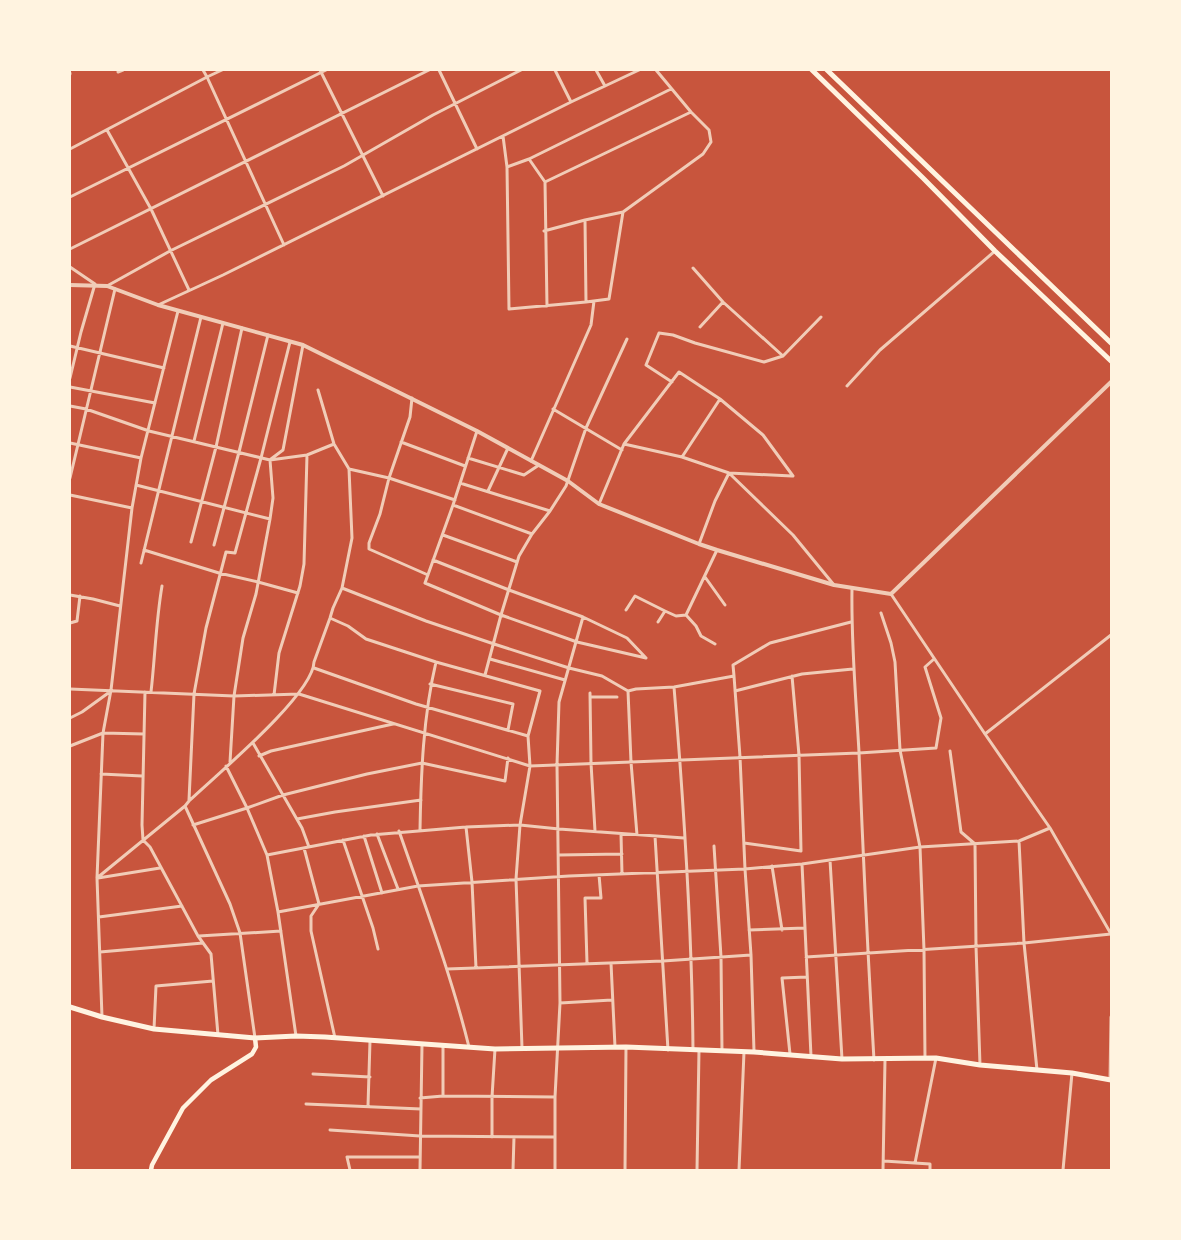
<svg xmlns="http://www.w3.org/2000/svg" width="1181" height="1240" font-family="'Public Sans',sans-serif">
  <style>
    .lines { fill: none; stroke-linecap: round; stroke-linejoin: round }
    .minor { stroke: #f1ccb7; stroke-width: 3 }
    .tertiary { stroke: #f1ccb7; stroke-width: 4 }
    .secondary { stroke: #fff3e0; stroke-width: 4.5 }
    .primary { stroke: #fff3e0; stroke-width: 5 }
  </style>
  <rect width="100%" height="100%" fill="#c8553d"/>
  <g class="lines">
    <path class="minor" d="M203,70L207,77L222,70
      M320,70L383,196
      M439,70L477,149
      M555,70L571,102
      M596,70L605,86
      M118,72L123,70
      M70,73V74
      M107,130L151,209L189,290
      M503,136L507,167
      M70,149L207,77L284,245
      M529,159L545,182L547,306
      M545,182L691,112
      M70,197L326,70
      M585,220L586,302L509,309L507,167L529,159L671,89
      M544,231L585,220L623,212L703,154L711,142L709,130L691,112L656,70
      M70,249L429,70
      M70,267L95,284L81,332L70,378
      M693,268L723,302L783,356L821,317
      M107,286L170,251L344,166L433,115L521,70
      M586,302L609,299L623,212
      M158,305L223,275L571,102L639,70
      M700,327L723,302
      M70,346L164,368
      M672,382L646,365L659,333L673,335L695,343L764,362L783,356
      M847,386L880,350L995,251
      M70,387L155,403
      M412,398L410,417L389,478L380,514L369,543V549L428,575
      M70,406L86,409L149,431L270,460L307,455L334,444
      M553,409L622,450
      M194,441L223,323
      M401,442L465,466
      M70,443L141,458
      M624,444L682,457L729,473L792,476
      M682,457L720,399
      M468,458L524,475L539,465
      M271,459L283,450L303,345
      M531,461L591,325L594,301
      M349,469L389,478L455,500
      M70,478L115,289
      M460,483L550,511L532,534
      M136,485L270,519
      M488,491L508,448
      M70,495L132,508
      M599,504L624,444L679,372L720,399L763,435L793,476
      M453,505L477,431
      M550,511L566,486L586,428L627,339
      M443,535L517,562
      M191,542L216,447L242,328
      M699,544L715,501L729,473L793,535L834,585
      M214,545L239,452L268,335
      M144,550L219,573L258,582L298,593
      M433,560L509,590L583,617L627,638L646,658
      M141,563L201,317
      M705,577L725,605
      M342,588L426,621L494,644L569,668L602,676L628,691L636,689L674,687L734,676L740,757L745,869L751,955L754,1051
      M852,589C851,644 856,698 859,752C863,855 868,957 874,1060
      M891,594L985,734L1050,828L1111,934
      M70,595L93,599L120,606
      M626,610L635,596L665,611
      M881,613L891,643L895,662L900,750L920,847L924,950L925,1058
      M686,615L696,626L701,636L715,644
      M330,618L348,626L366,639L436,662L540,691L528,736L530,766L520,825L516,879L522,1048
      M658,622L665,611L676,616L686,615L717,550
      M70,623L77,621L80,596
      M490,659L565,680
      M314,668L416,704L528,736
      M485,675L501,615L519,556L532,534L453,505L425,583L501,615L577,642L646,658
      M734,676L733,665L770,643L851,622
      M430,684L513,704L508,730
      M674,687C684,807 692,929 693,1050
      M70,689L234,696L299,694L530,766L859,753L936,748L941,718L925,667L934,659
      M628,691L631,762L637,835
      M735,691L802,674L853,669
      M145,692L142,825L143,840L150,847L198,936L211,954L218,1035
      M151,692C155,657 156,621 162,586
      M590,693L591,763L595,831
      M274,695L279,653L300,586L304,564L307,455
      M591,697H617
      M70,718L82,712L111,691
      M985,734L1111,635
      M253,743L302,828L309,847
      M70,746L103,733L144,734
      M950,751L961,832L975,844L976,946L980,1065
      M259,756L271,751L393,724
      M230,762L234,696L243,638L256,594L270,519L273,498L270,460
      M226,766L247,808L267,855L278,912L296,1036
      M101,774L142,776
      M189,800L194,694L206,628L226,552L235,553L261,458L290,342
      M185,806L230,904L240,933L255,1038
      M297,819L335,812L421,800
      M193,825L247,808L283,795L367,774L422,763L505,781L508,758
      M466,827L472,882L476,968
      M420,830C421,774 423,717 436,662
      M399,831C424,903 451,974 469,1047
      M377,834L398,889
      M621,834L622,874
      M364,836L382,893
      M655,836L668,1050
      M343,840L373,928L378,949
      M1019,841L1024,943L1037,1070
      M744,843L801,851L799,755L792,676
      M714,846L721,957L722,1051
      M304,848L319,904L311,916V931L335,1038
      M267,855L371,835L466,827L520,825L559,829L684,838
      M559,855L622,854
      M830,860L842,1059
      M802,864L811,1056
      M772,866L782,930
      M97,878L185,806L189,801C215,776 313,695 314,662L330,618L333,608L342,588L352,538L349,469L334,444L318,390
      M98,878L160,868
      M278,912L418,886L569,876L745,869L802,864L920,847L1019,841L1050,828
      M99,917L182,906
      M749,930L805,928
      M199,936L281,931
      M100,952L203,943
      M806,957L1024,943L1111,934
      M587,963L585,898H601L599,875
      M611,963L615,1047
      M447,969L663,961L751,955
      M560,1003L612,1000
      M102,1017L97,878L103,733L111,690L132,508L141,458L178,311
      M154,1029L156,986L213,981
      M790,1054L782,978L807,977
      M313,1074L370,1077
      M1110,1080L1111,1017
      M443,1096V1047
      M420,1098L443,1096L555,1097
      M306,1104L421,1109
      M368,1106L370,1041
      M330,1130L420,1136L554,1137
      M492,1137V1097L495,1049
      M884,1161L930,1164V1170
      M915,1163L936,1058
      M350,1170L347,1157H420
      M420,1170L422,1045
      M513,1170L514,1137
      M555,1170V1097L560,1003L557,765L559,702L583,617
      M625,1170L626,1047
      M697,1170L699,1050
      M739,1170L744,1052
      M883,1170L885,1060
      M1063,1170L1072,1073"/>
    <path class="tertiary" d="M70,285L107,286L158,305L303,345L477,431L568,481L599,504L699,544L717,550L834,585L891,594L1111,382"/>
    <path class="secondary" d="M151,1170L152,1165L183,1108L211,1080L252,1054L256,1047L255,1038"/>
    <path class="primary" d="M812,70L923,178L995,251L1111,361
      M827,70L1111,343
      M70,1007L102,1017L154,1029L255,1038L296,1036L325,1037L495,1049L626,1047L754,1052L842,1059L936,1058L980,1065L1072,1073L1111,1080"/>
  </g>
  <rect width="1181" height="1240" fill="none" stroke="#fff3e0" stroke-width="142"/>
</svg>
